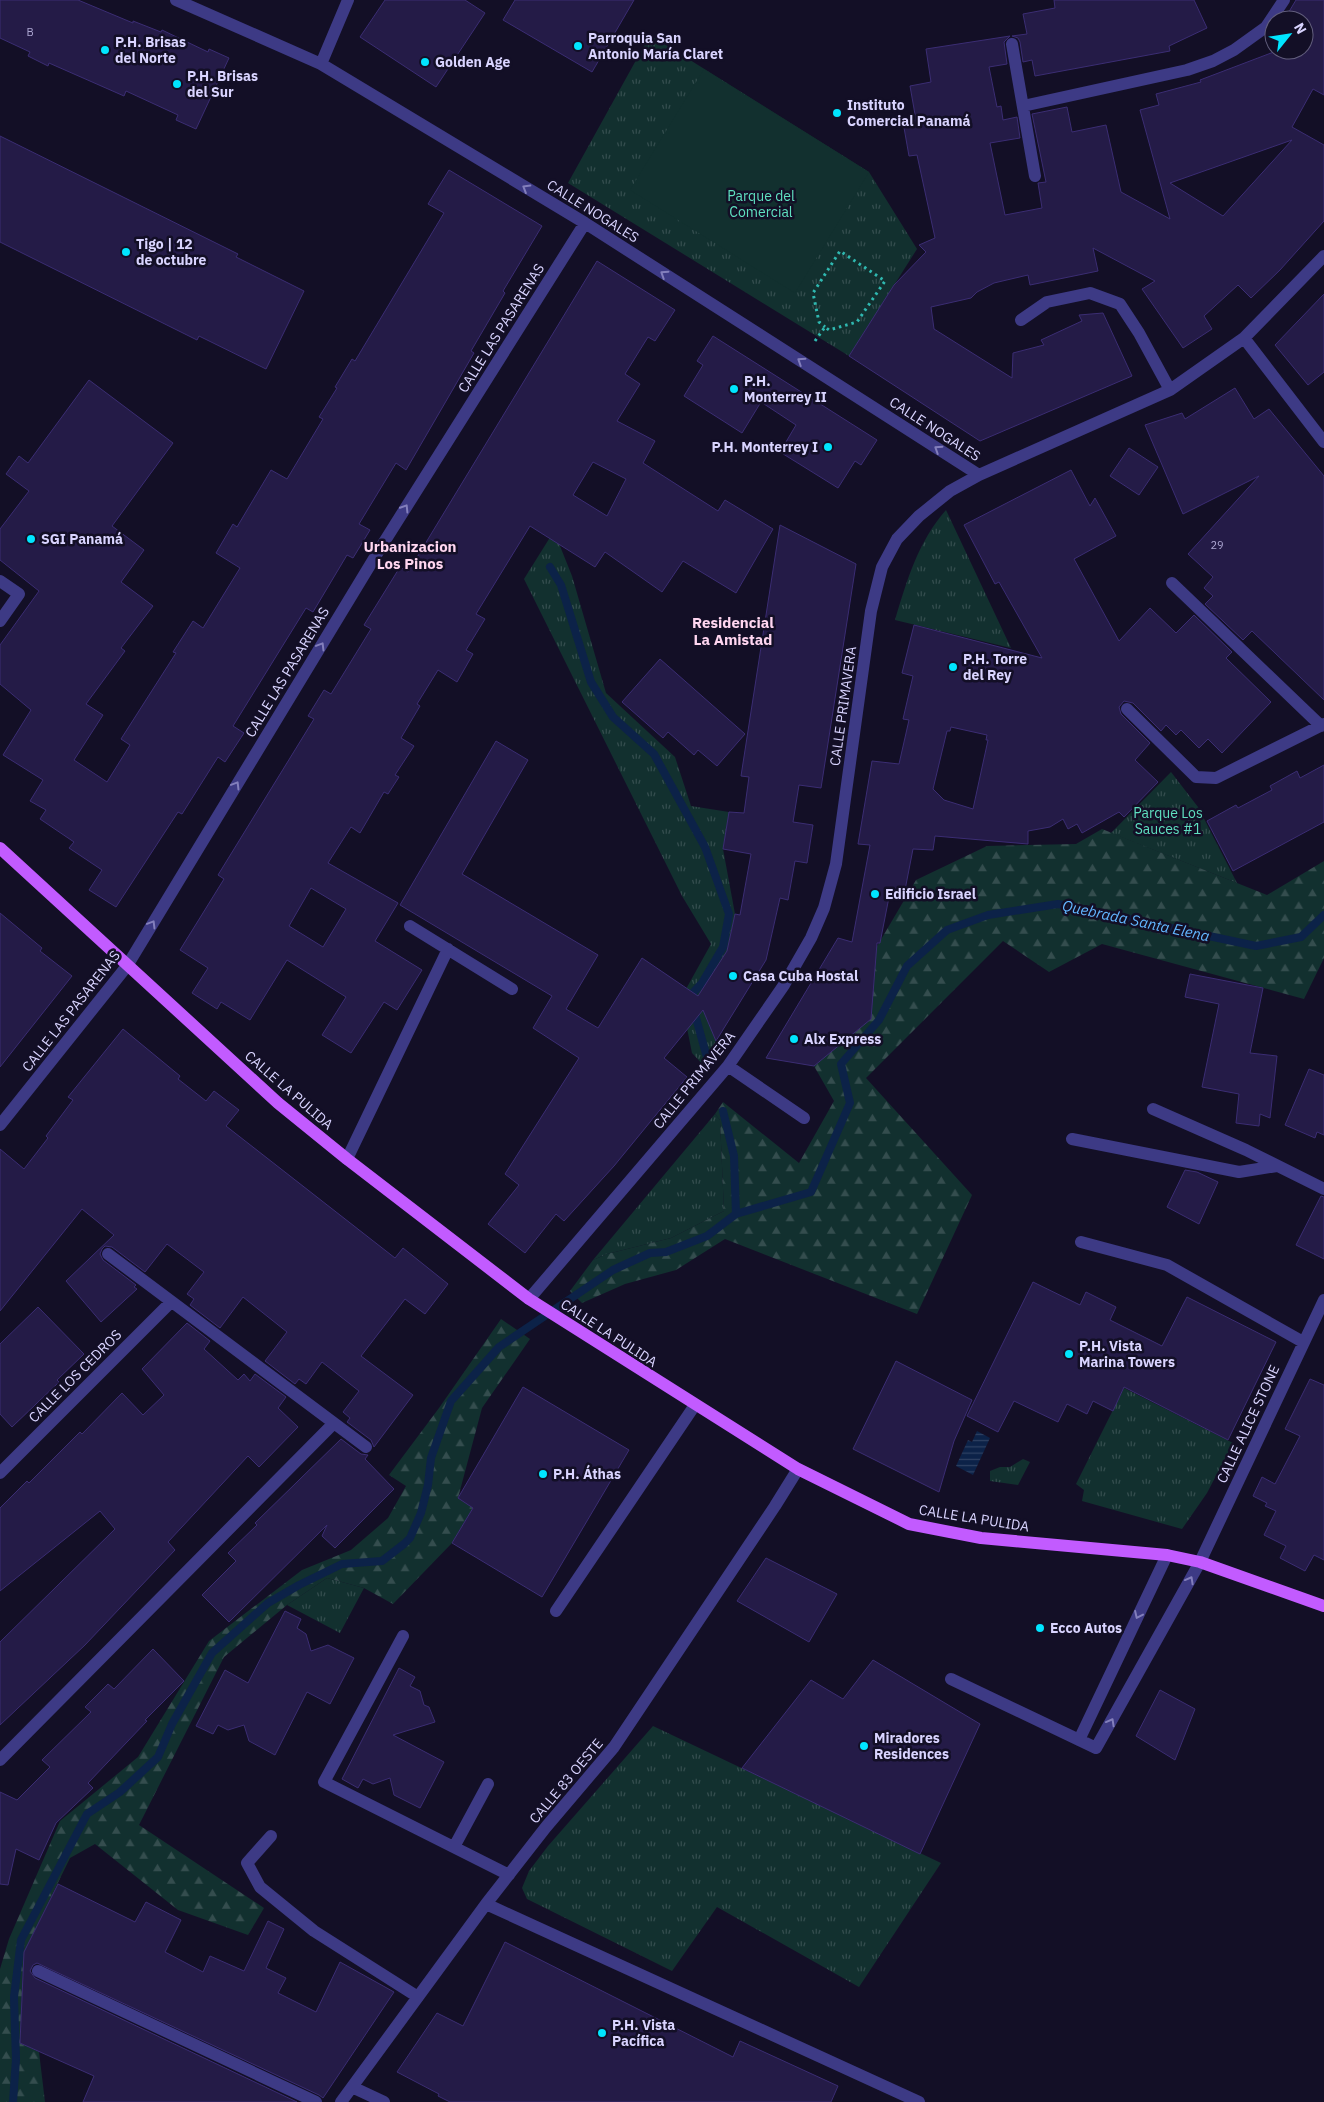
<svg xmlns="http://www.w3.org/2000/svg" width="1324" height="2102" font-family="'IBM Plex Sans',sans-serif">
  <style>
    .grass { fill: url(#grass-tufts) }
    .forest { fill: url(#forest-firs) }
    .pitch { fill: #12302f }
    .water { fill: url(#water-rules) }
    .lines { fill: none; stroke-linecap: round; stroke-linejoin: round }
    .stream { stroke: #0c2248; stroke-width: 8 }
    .building { fill: #241b47; stroke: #3b2d73; fill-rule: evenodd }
    .path { stroke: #2fb8b0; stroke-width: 3; stroke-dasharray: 2.5 4; stroke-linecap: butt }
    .minor { stroke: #3d3a85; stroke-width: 12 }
    .major { stroke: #c25bff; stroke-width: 12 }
    .oneway { stroke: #837fbc }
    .poi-dot { fill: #00e5ff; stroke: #130f26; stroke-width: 2 }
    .labels { text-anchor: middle; stroke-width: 5; stroke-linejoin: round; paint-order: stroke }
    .number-label { font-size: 11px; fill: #aca6d1 }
    .poi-label { font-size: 14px; font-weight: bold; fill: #d9d4ff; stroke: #130f26; text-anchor: start }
    .park-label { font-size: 14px; fill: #5fe0c0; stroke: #130f26 }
    .street-label { font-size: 14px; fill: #d9d4ff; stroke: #130f26 }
    .neighbourhood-label { font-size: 15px; font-weight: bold; fill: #ffd6f0; stroke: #130f26 }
    .water-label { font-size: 15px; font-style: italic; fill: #62b6ff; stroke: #130f26 }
  </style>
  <defs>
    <pattern id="grass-tufts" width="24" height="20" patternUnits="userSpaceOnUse" patternTransform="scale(1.25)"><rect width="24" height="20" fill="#12302f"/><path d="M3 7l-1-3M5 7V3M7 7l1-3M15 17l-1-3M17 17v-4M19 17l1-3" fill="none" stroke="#344d4e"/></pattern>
    <pattern id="forest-firs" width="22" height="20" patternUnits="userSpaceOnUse" patternTransform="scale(1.25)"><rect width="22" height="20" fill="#12302f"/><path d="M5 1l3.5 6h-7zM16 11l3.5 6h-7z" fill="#344d4e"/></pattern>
    <pattern id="water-rules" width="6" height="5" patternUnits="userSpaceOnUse" patternTransform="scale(1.25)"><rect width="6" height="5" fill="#0c2248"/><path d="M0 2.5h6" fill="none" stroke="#2f4163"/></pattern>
  </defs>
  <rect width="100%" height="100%" fill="#130f26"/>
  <path class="grass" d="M650,35L869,172L917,249L849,356L568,183Z
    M946,510L1011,648L895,620C907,580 918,542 946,510Z
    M554,531L572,576L606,693L675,757L691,806L729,812L723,849L735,914L727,951L698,997L716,1041L705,1067L692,1053L681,998L711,944L682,896L524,579Z
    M1171,772L1198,807L1237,883L1111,833Z
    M715,1114L720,1120L724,1211L671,1238L607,1254L593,1260Z
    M1124,1388L1233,1443L1207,1493L1182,1529L1082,1501L1084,1490L1076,1484Z
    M1023,1459L1030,1462L1018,1485L990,1481V1471L1000,1467H1010Z
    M327,1578L364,1588L340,1633L287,1605Z
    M653,1726L941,1863L859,1987L717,1907L672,1971L527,1899L522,1888L529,1871L548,1846Z"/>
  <path class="forest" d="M1102,829L1267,895L1324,861V958L1304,999L1102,944L1049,972L1003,941L866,1078L972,1195L917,1314L725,1239L676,1270L625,1284L582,1303L570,1291L593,1260L607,1254L671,1238L724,1211L720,1120L715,1114L723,1102L799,1163L834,1101L814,1066L871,1019L876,948L916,880L987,846L1076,844Z
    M501,1319L530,1339L482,1408L458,1498L473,1508L452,1543L393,1604L364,1588L327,1578L287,1605L224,1657L139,1825L264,1908L248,1935L178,1910L95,1844L70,1858L25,1950L23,1968L20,2043L39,2052L45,2102H0V1969L9,1939L60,1821L138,1757L209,1641L302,1570L351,1550L388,1518L406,1486L389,1475L439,1408Z"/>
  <path class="pitch" d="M704,69L869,172L795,293L630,190Z"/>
  <path class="water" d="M977,1431L990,1438L973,1475L956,1466L968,1440L972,1442Z"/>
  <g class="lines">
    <path class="stream" d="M550,567L561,585L591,682L613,717L654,754L705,847L729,914L723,947L702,983L690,996L706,1054
      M723,1111L734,1156L736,1214
      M13,2102L16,2059L14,1997L21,1940L87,1814L120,1792L158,1757L172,1724L212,1653L268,1603L299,1585L342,1564L382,1561L404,1544L410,1538L421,1513L428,1485L431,1458L451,1401L499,1347L613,1270L650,1253L666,1252L707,1236L736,1214L811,1192L850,1103L841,1064L879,1020L907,966L947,930L988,915L1058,904L1256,946L1301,937L1324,915"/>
  </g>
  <path class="building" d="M0,0H78L133,23V21L161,32L162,30L208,52L209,49L229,58L196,129L176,120L178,115L126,91L124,96L49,63L48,66L28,56L30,52L0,38Z
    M385,0H465L485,13L436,87L360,37Z
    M515,0H634L592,72L503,20Z
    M1054,0H1194L1207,28L1169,46L1170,51L1035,76L1032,60L1023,62L1020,42L1018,38L1012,36L1027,34L1023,14L1055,8Z
    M1296,0H1324V95L1313,89L1292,127L1324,145V221L1280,270L1251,298L1238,285L1204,316L1212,329L1183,348L1142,289L1155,281L1093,248L1098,271L1030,285L1028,275L994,283L977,292L971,298L931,307L934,329L1012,378L1013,353L1044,345L1041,340L1082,321L1079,315L1103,313L1132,376L980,441L849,356L894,285L926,252L919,245L935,238L917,155L909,156L903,122L916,120L910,86L931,82L926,49L1010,36L1004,42L1007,64L989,67L997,107L1001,106L1003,120L1017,117L1020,138L990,143L1005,215L1042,208L1038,183L1046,182L1032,114L1067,107L1072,132L1106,125L1121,192L1170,219L1140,110L1159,105L1156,94L1201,82L1200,80L1279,50H1304V20H1284ZM1292,140L1223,216L1170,183Z
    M0,136L238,254L236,257L304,291L266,369L199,336L197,340L0,242Z
    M449,170L542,226L503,291L505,293L471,351L474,353L406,470L396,463L359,524L370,530L353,558L347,555L313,612L306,608L233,726L244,733L225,762L218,757L182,814L178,812L116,907L89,890L102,870L69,848L74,842L40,819L46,810L30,801L43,780L3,755L31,710L0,684V645L39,591L0,560V529L29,491L6,474L19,456L28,463L89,380L173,443L112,526L144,550L121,582L153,606L121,648L125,651L86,704L103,715L74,760L107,782L130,745L121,739L176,653L173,652L193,621L203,628L240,568L216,553L233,524L237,527L271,470L287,479L323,419L319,417L337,388L335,387L352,359L355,361L444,213L428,204Z
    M597,261L675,310L655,341L648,337L625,374L640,384L617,421L655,441L643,463L718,511L725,500L773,529L736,593L683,561L662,592L605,552L595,567L530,526L476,614L485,619L466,650L473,654L457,682L438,670L417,704L420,706L401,738L414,746L395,775L399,777L388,794L384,792L360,833L351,827L328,863L398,903L375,941L422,970L397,1010L384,1002L351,1053L322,1035L346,997L287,960L250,1020L221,1002L217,1009L192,993L208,968L180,950L224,879L218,875L314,719L308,716L324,690L331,694L371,629L364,625L400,567L408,572ZM593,462L626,479L607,516L573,495ZM311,888L346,909L323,947L289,926Z
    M1324,294V372L1308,385L1275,345Z
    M713,336L877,440L861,465L855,461L838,488L780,452L796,425L761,402L742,433L684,396L703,365L697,361Z
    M1235,388L1254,419L1269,409L1324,476V700L1252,631L1243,640L1205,604L1213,596L1204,588L1213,577L1188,554L1259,476L1183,514L1145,425L1182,413L1185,419Z
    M1129,448L1158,467L1139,495L1110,476Z
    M1071,470L1090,506L1095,498L1116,536L1074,559L1119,641L1150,608L1176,633L1194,615L1232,652L1226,658L1271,702L1222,753L1208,739L1199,748L1181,730L1176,735L1166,725L1161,731L1133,703L1124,701L1119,707L1121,714L1150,743L1135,760L1158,782L1124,817L1119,812L1082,833L1077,824L1068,829L1063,819L1050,827L1028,831V844L935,836L933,850L913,849L904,895L890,892L880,943H877L871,1019L814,1066L766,1058L838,938L852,942L870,845L858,844L872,761L899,764L909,720L903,719L913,676L902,673L914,625L1042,658L999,582L995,584L964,525ZM951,727L987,735L986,740H988L973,809L944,800L933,789L947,731H950Z
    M780,525L856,564L821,788L799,785L793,822L813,825L807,863L795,861L788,900L780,898L766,960L716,1041L703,1010L664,1058L687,1077L614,1166L564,1221L556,1214L525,1253L488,1224L519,1185L505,1174L579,1058L533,1028L552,996L400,905L496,741L528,760L462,874L598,955L566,1009L598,1028L642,958L698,996L727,951L735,914L740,915L751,854L723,849L729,812L744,813L749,777L741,776Z
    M660,659L745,734L717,766L698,750L694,755L668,732L663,738L622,702Z
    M1324,765V822L1233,871L1207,821L1236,805L1238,808L1272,790L1270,786L1297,771L1300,778Z
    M0,913L42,948L40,951L72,976L0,1067Z
    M1190,974L1263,988L1250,1053L1277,1056L1270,1118L1260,1114L1259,1126L1236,1123L1239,1094L1202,1087L1219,1004L1185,997Z
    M123,1029L180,1076L178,1079L206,1101L214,1091L239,1110L226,1126L395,1258L403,1248L448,1284L425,1314L405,1299L361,1356L413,1395L374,1447L371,1440L347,1422L350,1418L343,1412L359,1391L322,1362L306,1384L299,1379L295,1384L265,1361L287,1332L243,1297L220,1328L190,1305L194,1299L187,1294L204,1272L167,1244L145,1272L112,1247L105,1246L102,1249L100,1254L103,1260L136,1285L134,1287L137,1289L101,1322L66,1281L114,1235L82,1209L0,1311V1149L24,1169L48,1138L46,1136L73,1100L68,1097Z
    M1309,1069L1324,1075V1135L1317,1132L1315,1138L1285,1125Z
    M1185,1170L1197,1172L1218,1182L1199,1224L1167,1207Z
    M1321,1196L1324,1197V1259L1296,1245Z
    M1033,1282L1080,1305L1086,1292L1116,1307L1110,1320L1162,1346L1187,1297L1276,1342L1228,1440L1124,1387L1113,1411L1093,1401L1087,1414L1067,1404L1058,1422L1014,1401L998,1432L967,1416Z
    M38,1307L84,1354L57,1380L59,1382L12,1427L0,1414V1344Z
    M187,1323L210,1341L204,1349L238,1380L244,1374L250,1381L255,1374L286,1397L278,1408L298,1427L259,1467L248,1456L168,1542L175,1550L85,1645L0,1725V1642L115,1529L100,1511L0,1591V1508L27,1481L29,1483L80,1432L82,1434L122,1393L143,1415L164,1395L142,1369Z
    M896,1361L972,1400L954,1441L939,1492L853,1449Z
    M1310,1379L1324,1385V1560L1314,1555L1305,1571L1280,1558L1286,1546L1264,1535L1276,1511L1265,1506L1267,1503L1253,1496L1262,1477L1275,1484L1300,1436L1285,1429Z
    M523,1387L629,1450L542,1597L452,1543L473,1508L458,1498Z
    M341,1439L361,1454L368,1455L365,1459L394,1489L335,1548L322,1536L327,1525L229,1622L202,1595L236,1561L228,1553L257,1525L255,1523Z
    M766,1558L837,1594L809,1642L737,1601Z
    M285,1611L301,1619L297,1628L306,1634L311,1651L328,1645L354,1658L330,1704L307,1692L275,1755L249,1741L244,1725L228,1730L218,1725L213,1734L196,1726L225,1670L248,1683Z
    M153,1649L184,1681L145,1720L147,1721L88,1783L93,1788L56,1823L39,1860L16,1849L8,1885L0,1884V1792L17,1800L50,1767L42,1760L91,1712L85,1707L108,1684L114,1689Z
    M873,1660L980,1724L920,1854L742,1768L811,1680L843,1699Z
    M399,1668L415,1677L410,1686L420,1691L424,1705L429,1707L435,1722L393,1735L444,1762L420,1808L394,1795L390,1778L373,1784L363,1779L358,1788L342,1779Z
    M1160,1690L1195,1709L1175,1760L1136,1736Z
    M58,1884L135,1922L146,1902L181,1920L165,1952L203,1972L210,1956L244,1971L268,1921L284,1929L266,1968L286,1978L278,1993L316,2012L340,1962L394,1992L323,2098L319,2095L37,1963L33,1965L30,1971L35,1978L297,2102H83L94,2076L20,2043L24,1952Z
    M505,1942L733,2057L740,2041L838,2086L831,2102H450L438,2096L439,2094L397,2072L437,2013L463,2026Z"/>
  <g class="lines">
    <path class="path" d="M815,341L825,327L829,330L857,322L885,281L840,251L813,293L819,322L825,327"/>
    <path class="minor" d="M176,0L321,64L585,223L979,475
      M1012,44L1035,176
      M321,64L348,0
      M1023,106L1187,70L1213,61L1234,50L1266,27L1284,0
      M1021,320L1047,302L1090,293L1120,304L1139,333L1170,390
      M1244,338L1324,442
      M0,581L19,594L0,621
      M1172,583L1321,726
      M1127,709L1196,777L1216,778L1324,724
      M410,926L512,989
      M728,1066L804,1118
      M1153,1109L1246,1150L1324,1189
      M0,1125L127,966L381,547L585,223
      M1072,1139L1239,1172L1277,1166
      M347,1159L448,949
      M1081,1242L1167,1265L1303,1342
      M108,1254L366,1447
      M529,1299L728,1066L784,985L811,938L824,908L836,864L871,611L882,567L897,539L919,516L950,491L979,475L1170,390L1244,338L1324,256
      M0,1473L171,1302
      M556,1611L695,1405
      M403,1636L324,1782L509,1875
      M951,1679L1096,1748L1200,1562L1324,1300
      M1079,1740L1167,1555
      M0,1760L334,1423
      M271,1836L247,1863L260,1887L314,1931L418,1997
      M454,1847L488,1784
      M486,1904L919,2102
      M38,1971L316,2102
      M352,2087L384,2102
      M341,2102L486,1904L546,1827L614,1747L775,1506L798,1469"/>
    <path class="major" d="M0,848L278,1103L347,1159L529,1299L798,1469L909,1524L981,1538L1167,1555L1200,1562L1324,1606"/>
  </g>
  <defs><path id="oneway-chevron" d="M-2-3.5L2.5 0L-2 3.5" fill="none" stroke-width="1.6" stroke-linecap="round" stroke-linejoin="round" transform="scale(1.25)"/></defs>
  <g class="oneway">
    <use href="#oneway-chevron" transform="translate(526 188) rotate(-149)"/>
    <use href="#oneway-chevron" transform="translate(664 274) rotate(-147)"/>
    <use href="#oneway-chevron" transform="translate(801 361) rotate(-147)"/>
    <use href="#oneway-chevron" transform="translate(938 449) rotate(-147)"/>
    <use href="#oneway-chevron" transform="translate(405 508) rotate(-58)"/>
    <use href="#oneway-chevron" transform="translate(321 646) rotate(-59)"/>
    <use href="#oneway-chevron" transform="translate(236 785) rotate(-59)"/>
    <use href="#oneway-chevron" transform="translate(152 924) rotate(-59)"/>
    <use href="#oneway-chevron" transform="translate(1190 1580) rotate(-61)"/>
    <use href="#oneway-chevron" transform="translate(1138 1615) rotate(115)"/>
    <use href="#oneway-chevron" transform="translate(1111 1722) rotate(-61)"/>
  </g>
  <g class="poi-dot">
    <circle cx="578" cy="46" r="5"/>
    <circle cx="105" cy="50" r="5"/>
    <circle cx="425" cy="62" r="5"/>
    <circle cx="177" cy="84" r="5"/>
    <circle cx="837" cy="113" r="5"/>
    <circle cx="126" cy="252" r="5"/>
    <circle cx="734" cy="389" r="5"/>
    <circle cx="828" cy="447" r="5"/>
    <circle cx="31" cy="539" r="5"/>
    <circle cx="953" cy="667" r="5"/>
    <circle cx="875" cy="894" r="5"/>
    <circle cx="733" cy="976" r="5"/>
    <circle cx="794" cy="1039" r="5"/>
    <circle cx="1069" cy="1354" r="5"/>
    <circle cx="543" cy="1474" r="5"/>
    <circle cx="1040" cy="1628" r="5"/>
    <circle cx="864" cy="1746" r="5"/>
    <circle cx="602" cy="2033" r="5"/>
  </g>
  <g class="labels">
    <g class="number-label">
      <text x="30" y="36">B</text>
      <text x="1217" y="549">29</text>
    </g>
    <g class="poi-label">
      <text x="588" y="43">Parroquia San<tspan x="588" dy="16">Antonio María Claret</tspan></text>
      <text x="115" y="47">P.H. Brisas<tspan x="115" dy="16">del Norte</tspan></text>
      <text x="435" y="67">Golden Age</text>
      <text x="187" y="81">P.H. Brisas<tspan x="187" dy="16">del Sur</tspan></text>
      <text x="847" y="110">Instituto<tspan x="847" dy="16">Comercial Panamá</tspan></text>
      <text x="136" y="249">Tigo | 12<tspan x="136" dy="16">de octubre</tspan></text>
      <text x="744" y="386">P.H.<tspan x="744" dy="16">Monterrey II</tspan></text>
      <text x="818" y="452" text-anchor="end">P.H. Monterrey I</text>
      <text x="41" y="544">SGI Panamá</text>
      <text x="963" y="664">P.H. Torre<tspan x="963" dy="16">del Rey</tspan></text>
      <text x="885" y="899">Edificio Israel</text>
      <text x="743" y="981">Casa Cuba Hostal</text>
      <text x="804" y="1044">Alx Express</text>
      <text x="1079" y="1351">P.H. Vista<tspan x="1079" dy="16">Marina Towers</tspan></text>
      <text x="553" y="1479">P.H. Áthas</text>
      <text x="1050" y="1633">Ecco Autos</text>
      <text x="874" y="1743">Miradores<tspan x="874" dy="16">Residences</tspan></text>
      <text x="612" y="2030">P.H. Vista<tspan x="612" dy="16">Pacífica</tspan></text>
    </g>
    <g class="park-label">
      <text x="761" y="201">Parque del<tspan x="761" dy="16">Comercial</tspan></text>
      <text x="1168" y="818">Parque Los<tspan x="1168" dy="16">Sauces #1</tspan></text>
    </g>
    <g class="street-label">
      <text transform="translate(593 211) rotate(32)" y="5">CALLE NOGALES</text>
      <text transform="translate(501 328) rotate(-58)" y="5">CALLE LAS PASARENAS</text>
      <text transform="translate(935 429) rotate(33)" y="5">CALLE NOGALES</text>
      <text transform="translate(287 672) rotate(-59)" y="5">CALLE LAS PASARENAS</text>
      <text transform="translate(843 706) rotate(-82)" y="5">CALLE PRIMAVERA</text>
      <text transform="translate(71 1011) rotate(-52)" y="5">CALLE LAS PASARENAS</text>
      <text transform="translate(694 1080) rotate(-51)" y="5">CALLE PRIMAVERA</text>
      <text transform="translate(289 1090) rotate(41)" y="5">CALLE LA PULIDA</text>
      <text transform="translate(609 1333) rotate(33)" y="5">CALLE LA PULIDA</text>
      <text transform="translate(75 1376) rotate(-45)" y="5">CALLE LOS CEDROS</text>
      <text transform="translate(1248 1424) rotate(-65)" y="5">CALLE ALICE STONE</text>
      <text transform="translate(974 1518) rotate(9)" y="5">CALLE LA PULIDA</text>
      <text transform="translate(566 1781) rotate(-50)" y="5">CALLE 83 OESTE</text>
    </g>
    <g class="neighbourhood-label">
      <text x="410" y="552">Urbanizacion<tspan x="410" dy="17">Los Pinos</tspan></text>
      <text x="733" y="628">Residencial<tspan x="733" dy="17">La Amistad</tspan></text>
    </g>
    <g class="water-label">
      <text transform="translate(1136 921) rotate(12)" y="5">Quebrada Santa Elena</text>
    </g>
  </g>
  <g transform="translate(1289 35) rotate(60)"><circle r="24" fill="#130f26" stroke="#625e7d"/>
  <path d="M0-4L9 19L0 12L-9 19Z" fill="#00e5ff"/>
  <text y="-8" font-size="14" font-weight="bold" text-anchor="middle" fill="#d9d4ff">N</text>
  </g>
</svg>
